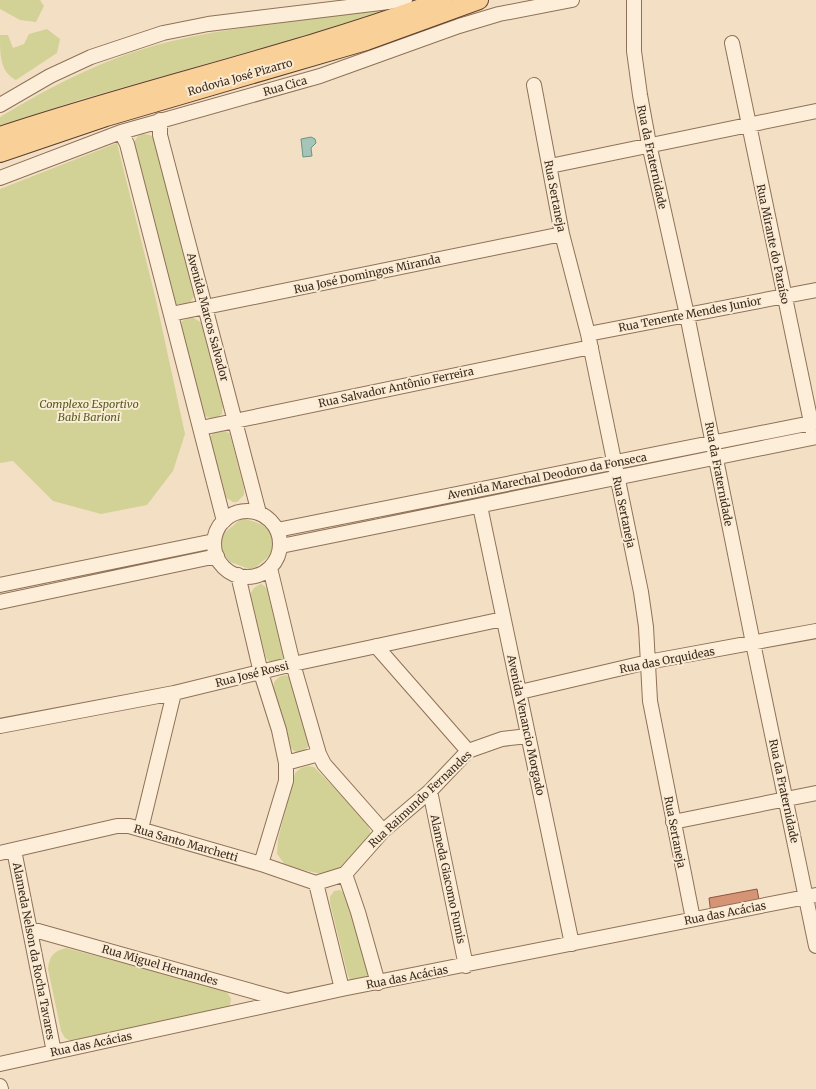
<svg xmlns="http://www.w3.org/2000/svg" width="816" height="1089" font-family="Merriweather,serif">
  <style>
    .green { fill: #d2d296 }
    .water { fill: #a6c5b9; stroke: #6b9586 }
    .building { fill: #d59476; stroke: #92543b }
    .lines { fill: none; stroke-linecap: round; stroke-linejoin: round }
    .minor-casing { stroke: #907058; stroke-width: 16 }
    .major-casing { stroke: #5d3e2c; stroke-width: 20 }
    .minor { stroke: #fceed8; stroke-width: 14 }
    .major { stroke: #f9d198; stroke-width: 18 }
    .labels { text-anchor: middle; stroke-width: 4; stroke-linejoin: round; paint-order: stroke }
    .street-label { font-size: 11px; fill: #3e2a1d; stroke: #f9ebd4 }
    .park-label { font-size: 11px; font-style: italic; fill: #545d22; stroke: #f9ebd4 }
  </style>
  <rect width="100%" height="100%" fill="#f3e0c4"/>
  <path class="green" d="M0,0H40L44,6L36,22L20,20L0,9Z
    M413,2L348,28L283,42L79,100L0,126V117C55,84 105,58 168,42C248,22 332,21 413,2Z
    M47,29L60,39L57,53L16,80C0,72 0,55 0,35H8L13,48L24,44L29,34Z
    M143,134L150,135L154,138L195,295L189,304H176L172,299L134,152V142L138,136Z
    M117,143L156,300L185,434L173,471L147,505L101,514L53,501L13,461L0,463V189Z
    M192,317L202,323L223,403L222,414L214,419L204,416L200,407L180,328L182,321Z
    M216,430H224L230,434L244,488V495L237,502H233L225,497L209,438Z
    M242,518C262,524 278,527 273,553L252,570L230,562L223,554L220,546L222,535Z
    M261,584L263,585L271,592L286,657L281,663H271L266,658L250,598C251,591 253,587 261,584Z
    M285,675L290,677L309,739L308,747L299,753L294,751L289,746L274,690V682L279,677Z
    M308,766L314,767L365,819L371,833L369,841L342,870L330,876L286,866L277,854L278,839L295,773L301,768Z
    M340,890L349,896L369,972L363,982L353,983L348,976L330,903V897L334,891Z
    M66,948L226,990L231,999L229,1011L73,1042L65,1038L61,1031L48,969C49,956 54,951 66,948Z"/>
  <path class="water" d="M311,137L315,139L316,143L311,148L312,156L303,157L301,139Z"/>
  <path class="building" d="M757,889L760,905L711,914L709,898Z"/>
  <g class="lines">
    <g class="minor-casing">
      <path id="minor" d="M634,0V51L640,95L649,144L687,315L753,643L816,946
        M732,43L813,432
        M534,85L562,234L588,334L641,592L646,627L650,701L693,919
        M0,105L50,76L91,57L163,33L208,24L405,0
        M160,120V135L259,513
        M121,132L127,144L224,521
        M550,166L816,111
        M0,178L121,132L320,76L459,26L499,14L572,0
        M171,314L562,234
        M588,334L816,290
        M201,428L591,347
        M480,506L572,944
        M214 544a33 33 0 1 1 66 0a33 33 0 1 1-66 0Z
        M277,530L816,422
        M281,546L816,437
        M270,568L293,664L319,754L324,764L383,831
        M238,575L261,673L279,730L286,763V781L261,864
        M0,585L214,541
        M0,602L217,556
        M376,646L468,751
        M520,692L648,662L816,631
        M0,726L174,693L293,664L503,619
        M286,763L319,754
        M430,791L466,966
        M673,822L816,793
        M141,829L174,693
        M14,850L54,1052
        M0,853L117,826H129L261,864L316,883L345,874
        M345,874L383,831L430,791L468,751L502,739L528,736
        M345,874L358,912L378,983
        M316,883L342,989
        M31,929L287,1001
        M0,1064L342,989L816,895
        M0,1086L1,1089"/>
    </g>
    <g class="major-casing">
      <path id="major" d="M0,136C146,87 298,54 443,0
        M0,153L106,117L366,41L479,0"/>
    </g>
    <use href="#minor" class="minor"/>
    <use href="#major" class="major"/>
  </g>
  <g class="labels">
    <g class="street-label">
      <text transform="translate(240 77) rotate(-16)" y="4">Rodovia José Pizarro</text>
      <text transform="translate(285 86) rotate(-16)" y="4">Rua Cica</text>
      <text transform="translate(652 157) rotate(78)" y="4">Rua da Fraternidade</text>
      <text transform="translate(555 196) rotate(79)" y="4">Rua Sertaneja</text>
      <text transform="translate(773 244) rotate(78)" y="4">Rua Mirante do Paraíso</text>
      <text transform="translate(367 274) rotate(-12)" y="4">Rua José Domingos Miranda</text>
      <text transform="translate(690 314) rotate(-11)" y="4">Rua Tenente Mendes Junior</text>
      <text transform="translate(208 317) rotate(75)" y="4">Avenida Marcos Salvador</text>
      <text transform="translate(396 387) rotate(-12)" y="4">Rua Salvador Antônio Ferreira</text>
      <text transform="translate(719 474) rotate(79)" y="4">Rua da Fraternidade</text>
      <text transform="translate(547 476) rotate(-11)" y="4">Avenida Marechal Deodoro da Fonseca</text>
      <text transform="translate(624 512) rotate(78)" y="4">Rua Sertaneja</text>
      <text transform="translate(667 660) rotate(-11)" y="4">Rua das Orquideas</text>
      <text transform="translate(252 674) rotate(-14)" y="4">Rua José Rossi</text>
      <text transform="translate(526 725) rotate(78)" y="4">Avenida Venancio Morgado</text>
      <text transform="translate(784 791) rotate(78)" y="4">Rua da Fraternidade</text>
      <text transform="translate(420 799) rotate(-43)" y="4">Rua Raimundo Fernandes</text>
      <text transform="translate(675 832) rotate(79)" y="4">Rua Sertaneja</text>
      <text transform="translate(186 843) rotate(16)" y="4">Rua Santo Marchetti</text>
      <text transform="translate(448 879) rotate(78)" y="4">Alameda Giacomo Fumis</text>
      <text transform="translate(725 913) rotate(-11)" y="4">Rua das Acácias</text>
      <text transform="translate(34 951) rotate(79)" y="4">Alameda Nelson da Rocha Tavares</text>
      <text transform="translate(160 965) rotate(16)" y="4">Rua Miguel Hernandes</text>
      <text transform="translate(407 977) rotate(-11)" y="4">Rua das Acácias</text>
      <text transform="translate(91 1044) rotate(-12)" y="4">Rua das Acácias</text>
    </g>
    <g class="park-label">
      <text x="89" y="408">Complexo Esportivo<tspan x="89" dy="13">Babi Barioni</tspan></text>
    </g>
  </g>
</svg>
